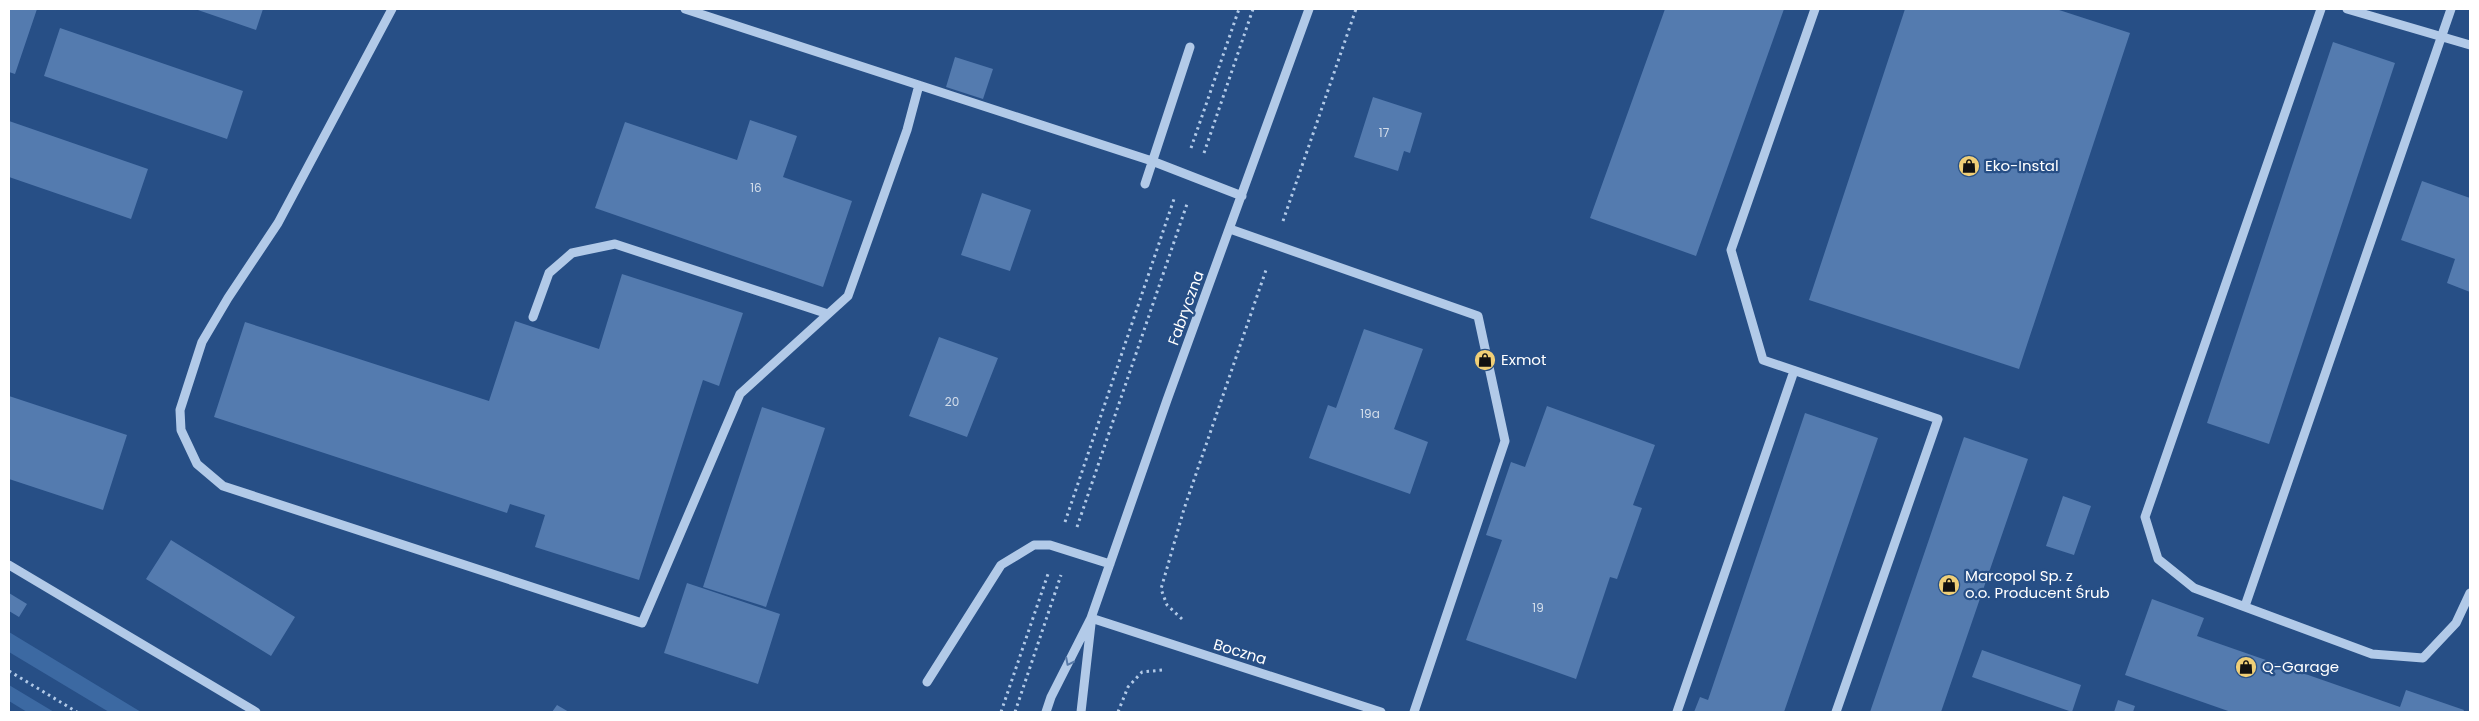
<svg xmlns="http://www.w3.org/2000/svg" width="2479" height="721" font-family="Poppins,sans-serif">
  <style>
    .green { fill: #3c69a2 }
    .building { fill: #547baf }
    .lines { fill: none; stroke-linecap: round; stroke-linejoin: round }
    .path { stroke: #b2cae8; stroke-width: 3; stroke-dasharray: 2.5 4; stroke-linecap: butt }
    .minor { stroke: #b2cae8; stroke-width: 9 }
    .oneway { stroke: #587aa8 }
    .labels { text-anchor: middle; stroke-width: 4.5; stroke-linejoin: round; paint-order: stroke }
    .number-label { font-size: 12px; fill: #d4deeb }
    .poi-label { font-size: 15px; fill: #fff; stroke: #274f86; text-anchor: start }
    .street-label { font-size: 15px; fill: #fff; stroke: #274f86 }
  </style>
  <rect width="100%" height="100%" fill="#274f86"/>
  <path class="green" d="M9,632L141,712H109L9,652Z
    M9,685L54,712H27L9,701Z"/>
  <path class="building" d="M9,9H37L15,74L9,72Z
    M195,9H263L256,30Z
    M1665,9H1784L1696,256L1590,218Z
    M1905,9H2056L2130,33L2019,369L1809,300Z
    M60,28L243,91L227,139L44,76Z
    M2333,42L2395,63L2269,444L2207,423Z
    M955,57L993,69L983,99L946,87Z
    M1373,97L1422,113L1410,153L1404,151L1398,171L1354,157Z
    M750,120L797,136L783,177L852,201L823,287L595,208L625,122L737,160Z
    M9,121L148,169L131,219L9,177Z
    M2422,181L2470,198V292L2447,283L2455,259L2401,240Z
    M982,193L1031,210L1010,271L961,255Z
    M622,274L743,313L719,386L703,380L639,580L535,547L545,515L510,504L507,513L214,417L245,322L489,401L515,321L599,349Z
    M1364,329L1423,349L1394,429L1428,442L1410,494L1309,458L1328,405L1336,408Z
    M939,337L998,358L967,437L909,416Z
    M9,396L127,435L103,510L9,479Z
    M1547,406L1655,445L1633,505L1642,508L1617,579L1610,577L1576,679L1466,640L1502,540L1486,535L1511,462L1525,467Z
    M762,407L825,428L766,607L703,587Z
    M1805,413L1878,438L1784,712H1694L1700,697L1708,700Z
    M1964,437L2028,459L1941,712H1870Z
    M2063,496L2091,506L2074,555L2046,546Z
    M171,540L295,617L271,656L146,579Z
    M687,583L780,614L758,684L664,653Z
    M9,593L27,604L19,617L9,611Z
    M2152,599L2204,618L2197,636L2400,707L2406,690L2464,710L2463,712H2231L2125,675Z
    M1982,650L2081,685L2072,712L1972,677Z
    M2118,700L2135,706L2133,712H2114Z
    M557,705L569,712H552Z"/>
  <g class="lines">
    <path class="path" d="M1191,148L1239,9
      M1204,153L1253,9
      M1283,221L1356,9
      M1065,522L1175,196
      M1077,527L1188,201
      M1182,619L1167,605L1161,589L1184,509L1266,270
      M9,671L77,712
      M1001,712L1049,571
      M1015,712L1061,575
      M1118,712L1128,687L1142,672L1163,670"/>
    <path class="minor" d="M392,9L278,223L228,298L202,342L180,410L181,430L197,464L223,486L642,623L740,394L848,296L907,130L919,85
      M685,9L1152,161L1242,196
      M1815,9L1731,250L1763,360L1938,419L1836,712
      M2321,9L2145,517L2158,559L2194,588L2372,654L2423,658L2456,623L2470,593
      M2347,9L2470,45
      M1145,184L1190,47
      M1230,229L1478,316L1505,441L1414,712
      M533,317L549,273L572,253L615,244L828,314
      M9,565L256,712
      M2245,606L2451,9
      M1091,618L1381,712
      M927,682L1001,565L1034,545H1050L1110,564
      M1046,712L1051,697L1091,618L1167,400L1309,9
      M1081,712L1091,624
      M1677,712L1794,371"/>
  </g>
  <defs><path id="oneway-chevron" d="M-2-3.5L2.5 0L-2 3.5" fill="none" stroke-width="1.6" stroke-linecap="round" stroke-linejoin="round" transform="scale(1.25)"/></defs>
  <use class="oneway" href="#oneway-chevron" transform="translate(1069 662) rotate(117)"/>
  <defs>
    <g id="shop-disc" transform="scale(1.125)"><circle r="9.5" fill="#f0cf77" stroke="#274f86"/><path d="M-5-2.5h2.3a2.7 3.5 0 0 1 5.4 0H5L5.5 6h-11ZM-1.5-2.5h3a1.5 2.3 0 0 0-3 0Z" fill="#111"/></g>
  </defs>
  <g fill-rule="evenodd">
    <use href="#shop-disc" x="1969" y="166"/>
    <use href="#shop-disc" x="1485" y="360"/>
    <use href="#shop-disc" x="1949" y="585"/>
    <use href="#shop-disc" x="2246" y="667"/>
  </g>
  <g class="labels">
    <g class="number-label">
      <text x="1384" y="137">17</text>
      <text x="756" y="192">16</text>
      <text x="952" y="406">20</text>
      <text x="1370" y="418">19a</text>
      <text x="1538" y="612">19</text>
    </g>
    <g class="poi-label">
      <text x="1985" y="171">Eko-Instal</text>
      <text x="1501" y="365">Exmot</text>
      <text x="1965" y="581">Marcopol Sp. z<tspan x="1965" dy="17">o.o. Producent Śrub</tspan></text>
      <text x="2262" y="672">Q-Garage</text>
    </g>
    <g class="street-label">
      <text transform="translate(1186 308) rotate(-70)" y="5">Fabryczna</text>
      <text transform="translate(1240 652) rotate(17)" y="5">Boczna</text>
    </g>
  </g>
  <rect width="2479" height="721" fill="none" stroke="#ffffff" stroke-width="20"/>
</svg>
